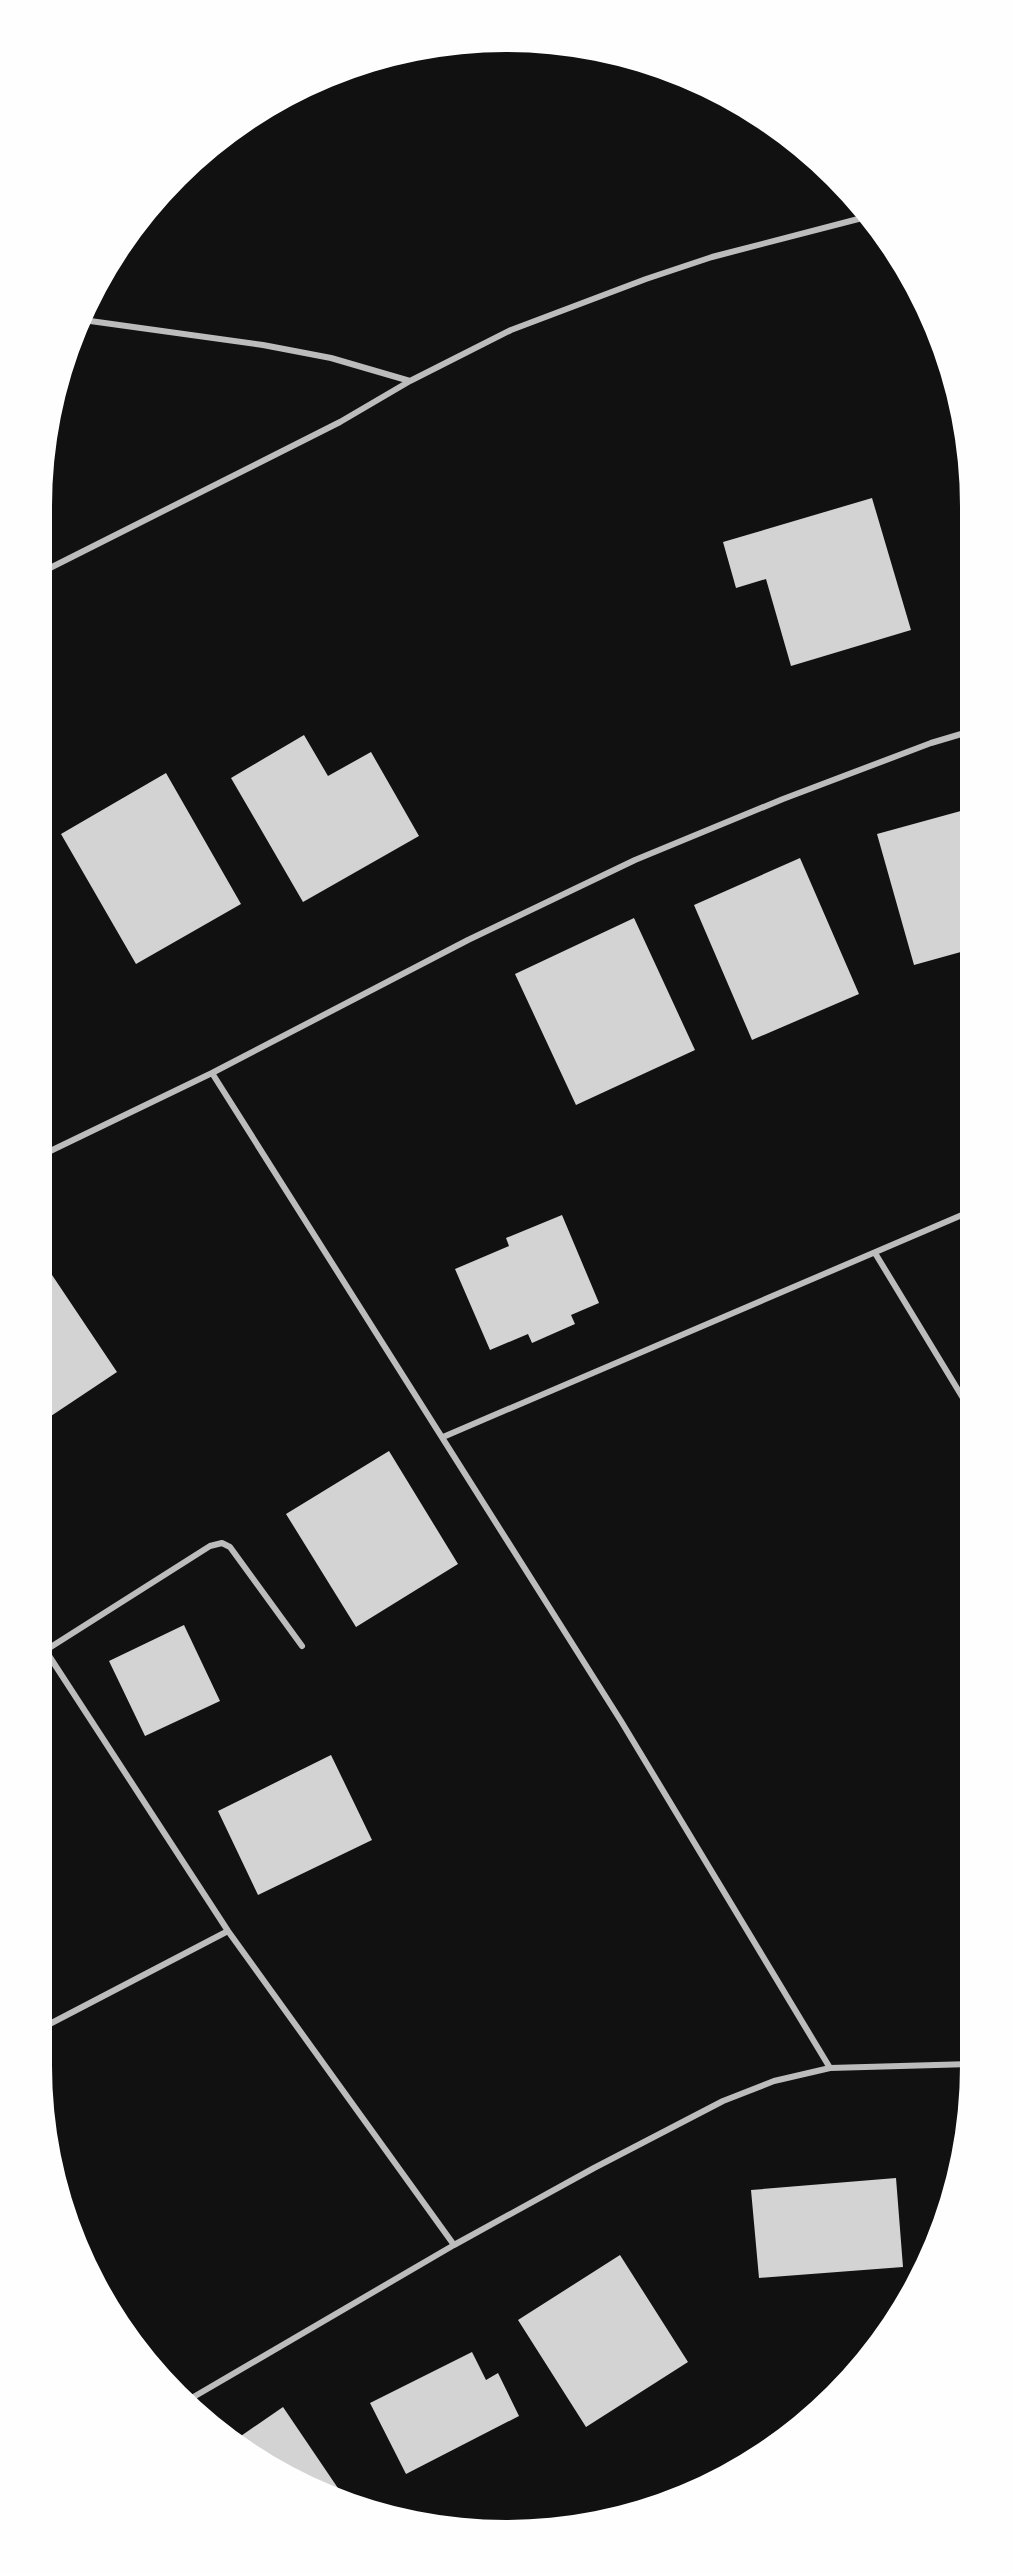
<svg xmlns="http://www.w3.org/2000/svg" width="1013" height="2572" font-family="'Roboto Condensed',sans-serif">
  <style>
    .building { fill: #d3d3d3 }
    .lines { fill: none; stroke-linecap: round; stroke-linejoin: round }
    .minor { stroke: #bcbcbc; stroke-width: 6 }
  </style>
  <rect width="100%" height="100%" fill="#111"/>
  <path class="building" d="M872,498L911,630L791,666L766,579L736,588L723,542Z
    M304,735L328,776L371,752L419,836L303,902L231,778Z
    M166,773L241,904L136,964L61,834Z
    M968,809V950L914,965L877,834Z
    M800,858L859,994L752,1040L694,905Z
    M634,918L695,1050L576,1105L515,974Z
    M562,1215L599,1303L571,1315L575,1324L532,1343L528,1334L490,1350L455,1269L509,1246L506,1238Z
    M42,1260L117,1372L42,1422Z
    M389,1451L458,1564L356,1627L286,1514Z
    M184,1625L220,1701L145,1736L109,1661Z
    M331,1755L372,1840L258,1895L218,1811Z
    M896,2178L903,2267L759,2278L751,2190Z
    M620,2255L688,2362L586,2427L518,2320Z
    M472,2352L486,2380L498,2373L519,2416L406,2474L370,2403Z
    M283,2407L346,2500L275,2468L238,2438Z"/>
  <g class="lines">
    <path class="minor" d="M83,320L263,345L331,358L410,381
      M42,572L340,422L410,381L511,330L646,279L712,257L866,217
      M212,1073L621,1721L830,2068
      M42,1155L212,1073L468,940L635,860L783,799L931,743L968,732
      M875,1253L969,1408
      M443,1437L969,1212
      M42,1645L228,1931L454,2245
      M46,1650L210,1546L222,1543L230,1547L302,1646
      M42,2028L228,1931
      M190,2399L454,2245L594,2168L723,2101L774,2081L830,2068L971,2064"/>
  </g>
  <path d="M0 0H1013V2572H0ZM506 52H506A454 454 0 0 1 960 506V2066A454 454 0 0 1 506 2520H506A454 454 0 0 1 52 2066V506A454 454 0 0 1 506 52Z" fill="#fefefe" fill-rule="evenodd"/>
</svg>
